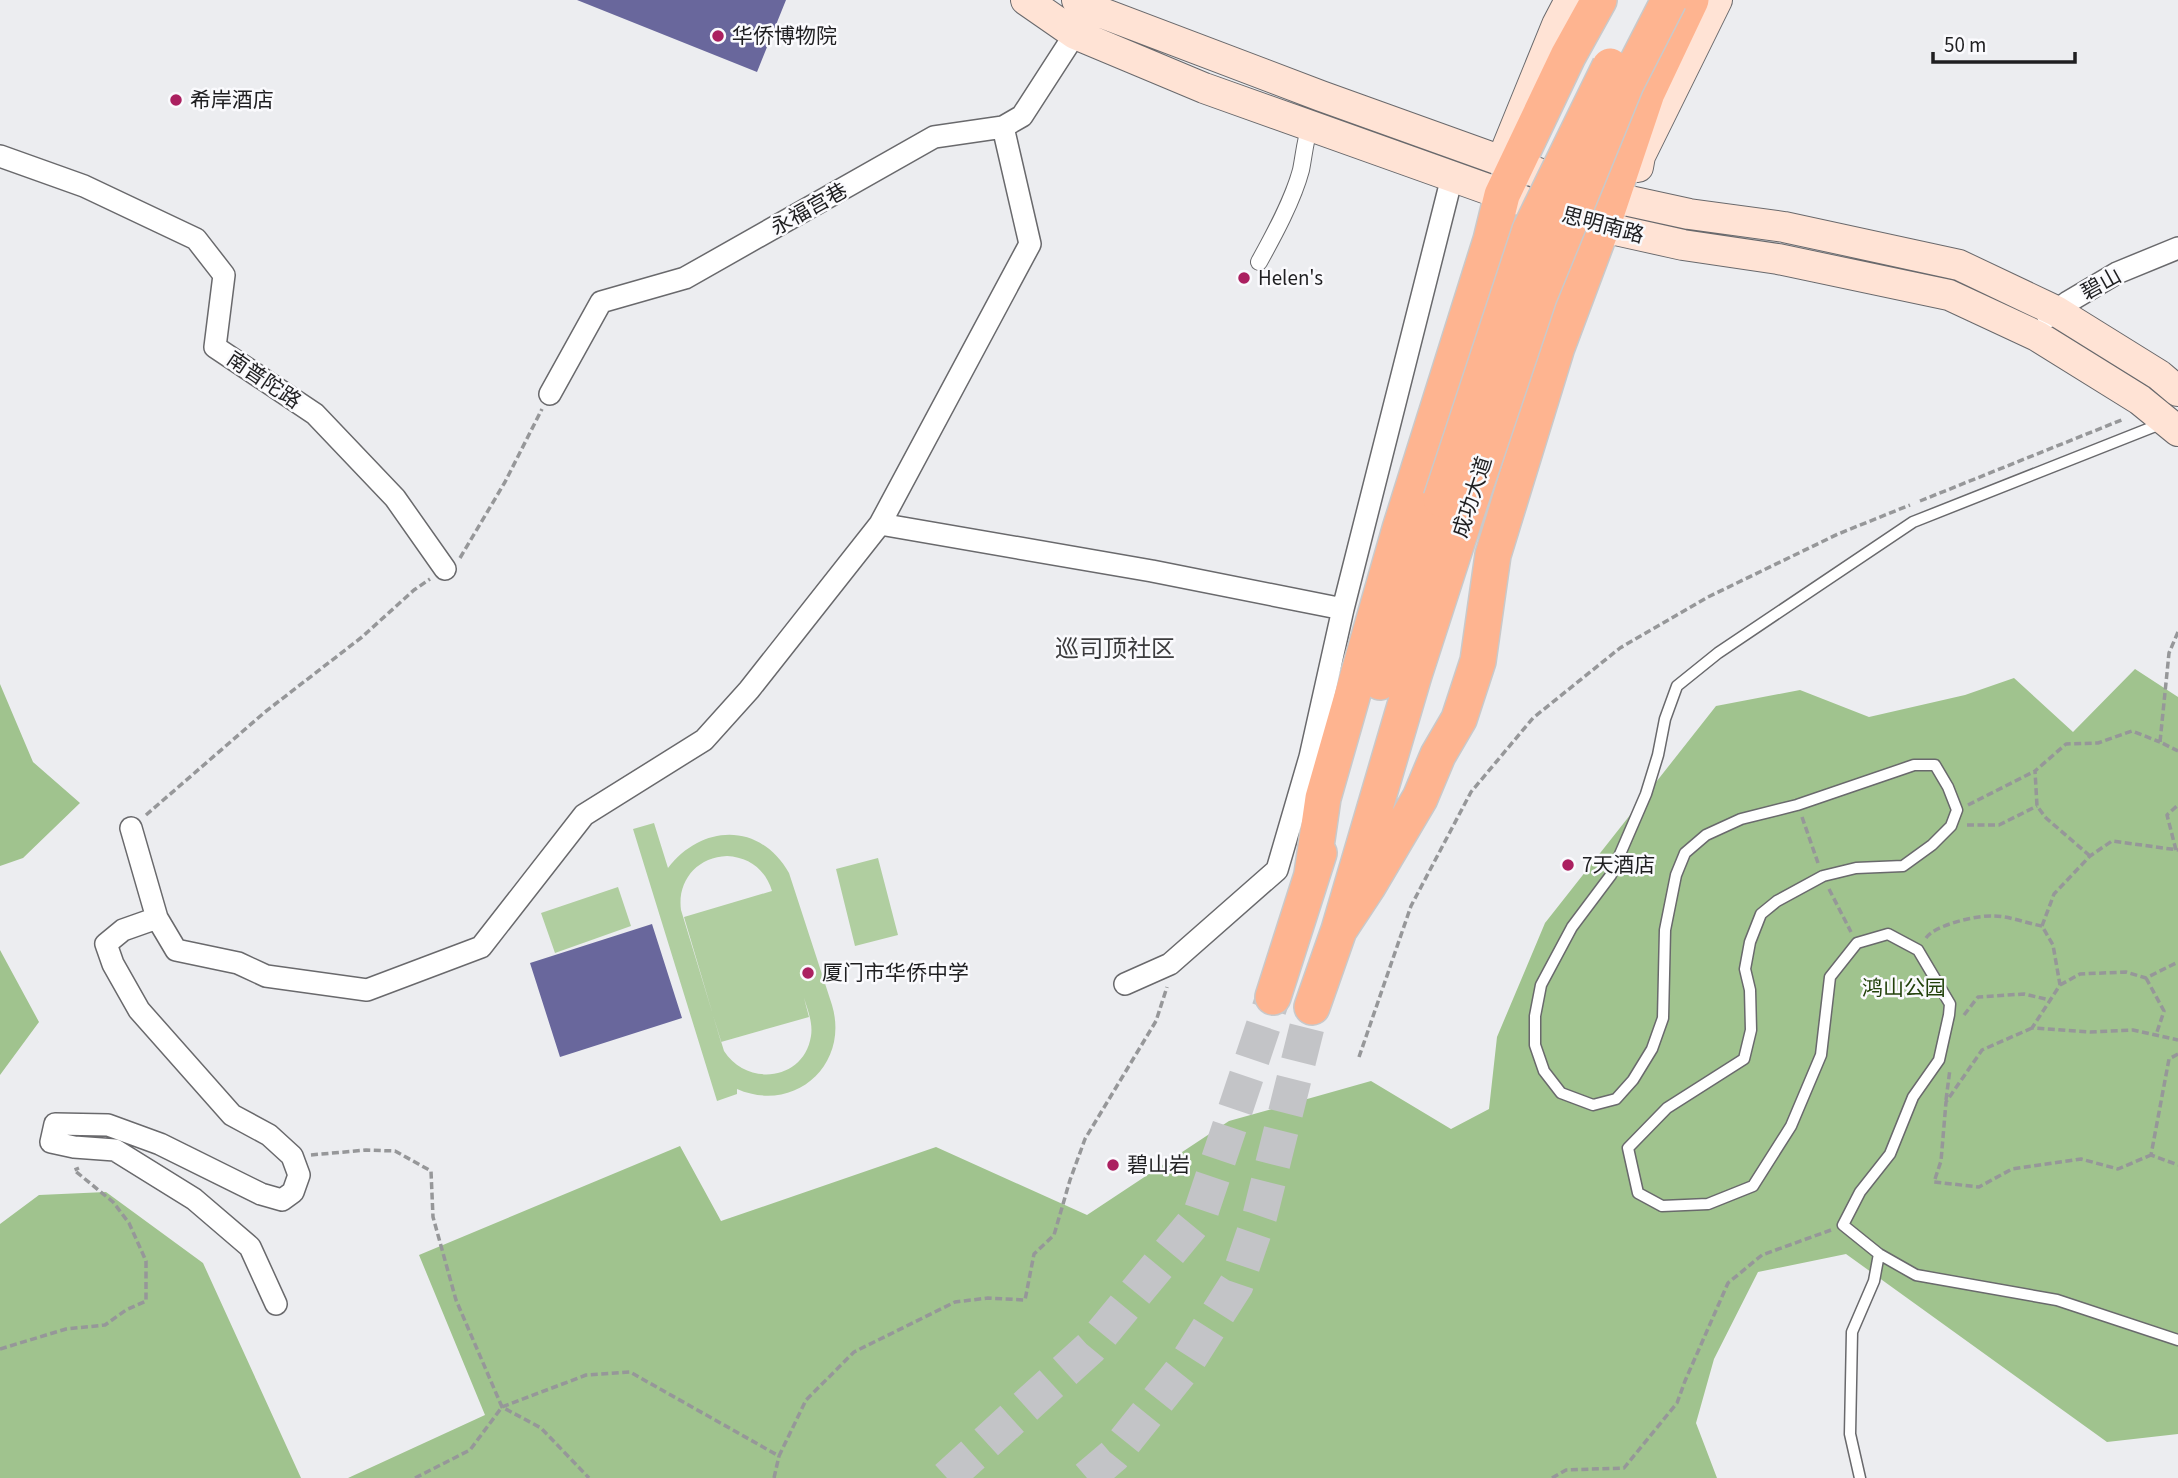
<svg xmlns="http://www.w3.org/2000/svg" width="2178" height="1478" font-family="'Source Sans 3','Noto Sans SC',sans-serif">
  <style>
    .green { fill: #b0cea0; fill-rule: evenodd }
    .forest { fill: #a0c38e }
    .building { fill: #69679c }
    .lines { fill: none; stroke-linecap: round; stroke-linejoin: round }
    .trunk-tunnel { stroke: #c3c4c7; stroke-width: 35; stroke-dasharray: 35 18; stroke-linecap: butt }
    .service-casing { stroke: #69696c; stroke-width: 13 }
    .pedestrian-casing { stroke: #69696c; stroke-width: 18 }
    .minor-casing { stroke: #69696c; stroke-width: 24 }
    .secondary-casing { stroke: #69696c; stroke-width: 32 }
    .trunk-casing { stroke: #c9c9ca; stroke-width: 38 }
    .path { stroke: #969799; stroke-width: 3.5; stroke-dasharray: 7 3.5; stroke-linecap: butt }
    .service { stroke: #fff; stroke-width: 10 }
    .pedestrian { stroke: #fff; stroke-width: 16 }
    .minor { stroke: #fff; stroke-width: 21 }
    .secondary { stroke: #ffe3d5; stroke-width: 30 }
    .trunk { stroke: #feb490; stroke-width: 35 }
    .trunk-bridge-casing { stroke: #c9c9ca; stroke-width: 38; stroke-linecap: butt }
    .trunk-bridge { stroke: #feb490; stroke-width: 35 }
    .poi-dot { fill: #ab2060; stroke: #fafafd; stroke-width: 2.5 }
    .labels { text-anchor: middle; stroke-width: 5; stroke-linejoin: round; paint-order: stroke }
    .poi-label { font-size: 21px; fill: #1f1f21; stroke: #fafafd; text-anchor: start }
    .street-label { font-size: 21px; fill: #1f1f21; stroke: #fafafd }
    .park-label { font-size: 21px; fill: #23420b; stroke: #fafafd }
    .quarter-label { font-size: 24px; fill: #3b3b3d; stroke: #fafafd }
  </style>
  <rect width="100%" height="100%" fill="#ecedf0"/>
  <path class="green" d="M654,823L668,868C702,824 760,822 789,873L832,1005C850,1065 794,1114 737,1089V1094L717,1101L633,829ZM727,856C749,857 766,870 772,891L684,917L721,1042L809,1017L804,998C808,1011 813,1023 811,1036C804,1081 747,1087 724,1051L681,910C677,881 697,857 727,856Z
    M878,858L898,935L855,946L836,869Z
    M618,887L631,926L555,953L541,913Z"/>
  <path class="forest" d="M2135,669L2178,697V1434L2107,1442L1846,1254L1758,1272L1714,1359L1696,1423L1717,1478H348L485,1415L419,1255L680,1146L721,1221L936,1147L1087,1215L1229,1121L1371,1081L1451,1129L1489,1109L1497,1037L1545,923L1716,706L1800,690L1869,717L1965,695L2014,678L2073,732Z
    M0,684L33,762L80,803L23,858L0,866Z
    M0,950L39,1022L0,1075Z
    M106,1192L203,1263L301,1478H0V1224L39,1195Z"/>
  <path class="building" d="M577,0H786L757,72Z
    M652,924L682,1018L560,1057L530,963Z"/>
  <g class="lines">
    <path class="trunk-tunnel" d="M947,1478L1090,1348L1200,1215L1273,997
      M1087,1478L1113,1456L1182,1370L1236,1285L1260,1215L1312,1007"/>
    <g class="service-casing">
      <path id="service" d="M2163,423L1913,522L1718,653L1677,686L1665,719L1658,755L1646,794L1611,875L1572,927L1541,985L1535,1016V1045L1544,1071L1561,1093L1593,1105L1616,1099L1633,1080L1652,1049L1663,1018L1665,930L1676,875L1685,853L1706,835L1741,819L1797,805L1914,765H1935L1948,787L1957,810L1951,826L1932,845L1903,866L1856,868L1823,876L1777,901L1761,914L1750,942L1745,969L1750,990L1751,1030L1744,1059L1667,1108L1628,1148L1638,1193L1662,1206L1708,1204L1753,1186L1791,1126L1821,1055L1830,977L1857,943L1888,934L1918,950L1950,1004L1949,1015L1939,1060L1913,1097L1890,1154L1860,1192L1843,1225L1879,1254L1916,1275L2057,1300L2178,1340
        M1860,1478L1850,1434L1852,1332L1874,1281L1879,1254"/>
    </g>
    <g class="pedestrian-casing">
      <path id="pedestrian" d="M1259,262C1274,235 1293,200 1301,170C1304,155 1305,141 1310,126"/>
    </g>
    <g class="minor-casing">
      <path id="minor" d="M0,156L84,186L196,239L224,275L215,347L315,414L395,498L445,569
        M2048,317L2068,302L2117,273L2178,248
        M550,394L601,302L685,278L934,137L1003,127L1022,116L1075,34
        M880,524L1152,571L1343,609
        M131,828L157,918
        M1125,984L1170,964L1277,870L1310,757L1343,609L1452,177
        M276,1304L250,1247L194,1199L115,1150L74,1147L51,1142L55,1124L108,1125L160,1144L261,1194L282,1200L293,1192L299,1175L292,1156L269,1135L232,1115L139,1010L113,964L106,944L123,930L157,918L176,950L238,963L266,976L367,990L481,947L584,815L704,740L749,690L880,524L1030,244L1003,127"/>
    </g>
    <g class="secondary-casing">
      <path id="secondary" d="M1026,0L1075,34L1204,88L1490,190L1602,227L1683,245L1778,259L1949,295L2037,336L2140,400L2178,431
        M1077,0L1089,8L1321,96L1502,161L1611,197L1689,214L1784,227L1959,265L2056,311L2159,375L2178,391
        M1502,160L1557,25L1570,0
        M1638,167L1640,156L1717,0"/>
    </g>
    <g class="trunk-casing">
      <path id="trunk" d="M1380,682L1441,499
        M1312,874L1323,798L1400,529L1491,240L1502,195L1568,56L1599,0
        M1339,930L1368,886L1420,798L1438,755L1459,719L1478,661L1493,555L1557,347L1602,227L1647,93L1691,0
        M1273,997L1319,853
        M1312,1007L1339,930L1414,675L1469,505"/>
    </g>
    <path class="path" d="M1920,501L2124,419
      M460,558L505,482L542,409
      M2178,632L2169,653L2160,742L2178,751
      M1968,805L2035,771
      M146,815L265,712L362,637L414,590L430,579
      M1802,817L1818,863
      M1967,825H1999L2037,806
      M2176,850L2167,815L2178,805
      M2090,856L2046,818L2037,806L2035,771L2066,744L2098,743L2132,731L2160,742
      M1829,889L1851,932
      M2042,926L2054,894L2090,856L2112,841L2178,850
      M1926,938C1934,925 1978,915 1993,916C2009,916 2026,923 2042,926L2053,945L2060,985L2032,1028L2090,1032L2133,1030L2178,1040
      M2146,978L2164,1011L2156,1035
      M2060,985L2080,974L2126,972L2146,978L2178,962
      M1964,1015L1978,997L2024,994L2050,1000
      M2032,1028L1982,1050L1946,1102L1941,1161L1934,1182L1979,1187L2012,1169L2081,1159L2118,1169L2151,1155
      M2178,1054L2169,1059L2151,1155L2178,1165
      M1359,1057L1411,906L1471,792L1533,718L1620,648L1708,597L1838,534L1910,505
      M1946,1100L1950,1069
      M311,1155L366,1150L395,1151L431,1171L433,1217L456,1300L502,1407L541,1428L589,1478
      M0,1349L66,1329L105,1325L126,1310L146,1301V1261L129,1223L113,1202L74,1170L79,1168
      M415,1478L470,1450L502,1407L586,1375L630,1372L779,1456L806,1400L854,1352L955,1302L988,1298L1025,1300L1034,1254L1054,1235L1070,1180L1085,1139L1156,1021L1167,987
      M774,1478L779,1456
      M1552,1478L1566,1470L1624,1468L1677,1403L1685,1381L1728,1283L1762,1255L1831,1230"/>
    <use href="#service" class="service"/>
    <use href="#pedestrian" class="pedestrian"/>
    <use href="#minor" class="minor"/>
    <use href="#secondary" class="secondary"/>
    <use href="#trunk" class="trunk"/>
    <g class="trunk-bridge-casing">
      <path id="trunk-bridge" d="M1441,499L1530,230L1610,66
        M1469,505L1539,297L1626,84L1669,0"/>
    </g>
    <use href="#trunk-bridge" class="trunk-bridge"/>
  </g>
  <g class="poi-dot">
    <circle cx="718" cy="36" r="7"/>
    <circle cx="176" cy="100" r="7"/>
    <circle cx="1244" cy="278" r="7"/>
    <circle cx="1568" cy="865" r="7"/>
    <circle cx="808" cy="973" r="7"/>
    <circle cx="1113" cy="1165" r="7"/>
  </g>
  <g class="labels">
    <g class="poi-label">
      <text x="732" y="43">华侨博物院</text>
      <text x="190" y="107">希岸酒店</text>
      <text x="1258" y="285">Helen's</text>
      <text x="1582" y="872">7天酒店</text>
      <text x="822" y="980">厦门市华侨中学</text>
      <text x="1127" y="1172">碧山岩</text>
    </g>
    <g class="street-label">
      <text transform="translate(809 209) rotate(-29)" y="7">永福宫巷</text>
      <text transform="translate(1603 225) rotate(15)" y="7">思明南路</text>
      <text transform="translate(2101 284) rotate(-29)" y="7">碧山</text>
      <text transform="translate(264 380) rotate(34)" y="7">南普陀路</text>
      <text transform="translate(1472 497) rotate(-72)" y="7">成功大道</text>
    </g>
    <g class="park-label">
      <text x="1904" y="995">鸿山公园</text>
    </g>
    <g class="quarter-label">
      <text x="1115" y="657">巡司顶社区</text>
    </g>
  </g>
  <path d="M1933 52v10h142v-10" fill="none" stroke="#1f1f21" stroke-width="3.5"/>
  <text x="1944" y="52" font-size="21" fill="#1f1f21" stroke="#fafafd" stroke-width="5" paint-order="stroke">50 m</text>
</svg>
